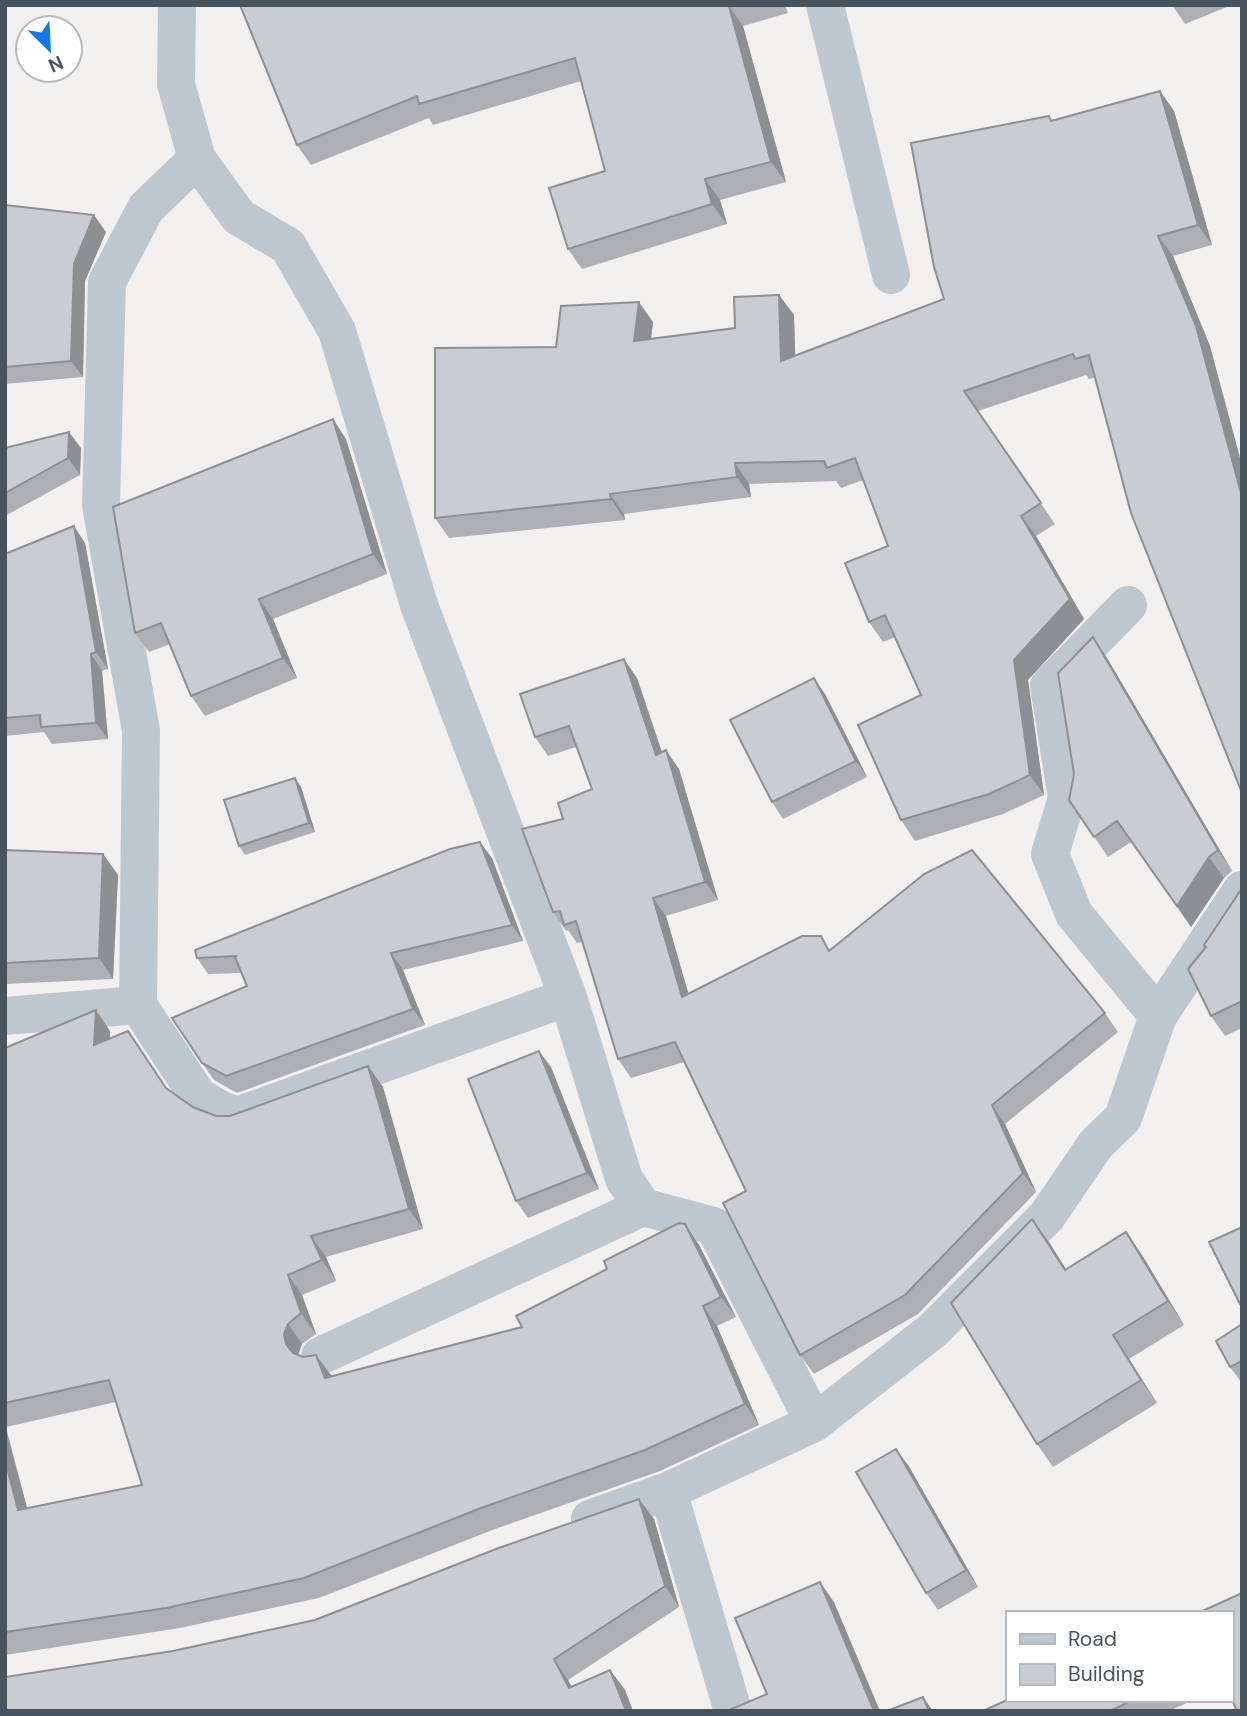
<svg xmlns="http://www.w3.org/2000/svg" width="1247" height="1716" font-family="'DM Sans',sans-serif">
  <style>
    .lines { fill: none; stroke-linecap: round; stroke-linejoin: round }
    .minor { stroke: #bdc7cf; stroke-width: 38 }
    .wall { fill: #adafb5; fill-rule: evenodd }
    .shaded-wall { fill: #8d8f93 }
    .building { fill: #c9ccd2; stroke: #8d8f93; stroke-width: 2 }
  </style>
  <rect width="100%" height="100%" fill="#f2efef"/>
  <g class="lines">
    <path class="minor" d="M177,5L176,84L197,159L239,217L288,246L337,331L419,605L568,997L624,1179L643,1207L714,1226L814,1423
      M825,5L891,275
      M197,159L146,208L107,282L101,505L141,731L138,1005L198,1096L219,1109L237,1116L568,997
      M1128,605L1049,686L1067,798L1050,854L1074,914L1158,1016
      M5,1016L138,1005
      M320,1356L643,1207
      M668,1491L733,1711
      M590,1519L668,1491L814,1423L932,1331L1047,1216L1096,1144L1123,1118L1158,1016L1242,890"/>
  </g>
  <path class="wall" d="M240,5H785L788,13L743,26L786,182L720,200L727,224L582,269L568,249L605,171L581,81L433,125L429,118L311,165L297,145Z
    M1172,5H1232L1185,24Z
    M1160,91L1174,111L1212,245L1173,256L1210,346L1089,379L1086,375L978,411L1055,524L1036,536L1084,619L1028,680L1044,795L1003,814L915,841L901,820L921,695L895,637L883,642L869,622L888,546L863,480L841,488L836,481L749,484L751,497L624,514L625,520L449,538L435,518L556,347L653,322L651,339L735,328L779,295L794,315L795,356L944,299L1052,121Z
    M5,205L106,232L85,281L83,377L5,384Z
    M346,439L387,574L273,619L297,678L205,716L191,696L170,644L149,652L135,633Z
    M5,448H81L80,475L5,516Z
    M85,543L108,669L102,671L108,739L52,744L44,732L5,736V554Z
    M1093,637L1107,658L1232,871L1224,878L1191,927L1131,842L1108,857L1069,800L1074,774Z
    M637,678L662,752L679,769L718,900L666,916L688,994L831,950L1105,1013L1118,1032L1005,1124L1036,1192L918,1314L814,1374L800,1355L746,1191L684,1062L631,1078L618,1059L582,942L577,943L568,930L566,931L553,912L563,819L592,789L576,747L548,756L535,737Z
    M825,694L867,777L783,819L772,802Z
    M295,778L301,787L315,832L245,855L239,846Z
    M5,850L103,854L118,875L113,979L5,984Z
    M492,858L523,941L403,970L425,1025L237,1093L214,1080L202,1063L247,986L241,973L208,974L197,958Z
    M1242,888V1028L1225,1036L1211,1016L1206,947Z
    M110,1031V1038L128,1031L167,1089L193,1107L216,1116H230L368,1066L383,1087L423,1229L326,1257L336,1281L302,1295L316,1334L302,1344L298,1355L331,1376L522,1327L607,1269L685,1224L699,1245L736,1317L717,1326L759,1425L660,1471L495,1529L319,1598L180,1628L5,1655V1048ZM116,1402L142,1485L27,1508L6,1427Z
    M551,1067L599,1189L528,1218L516,1201Z
    M1032,1219L1066,1269L1126,1232L1142,1255L1184,1325L1129,1359L1157,1403L1053,1467L1037,1444Z
    M1242,1324V1383L1230,1367Z
    M908,1465L978,1587L938,1610L926,1593Z
    M654,1519L679,1607L568,1680L571,1686L610,1670L625,1690L633,1711H5L173,1651L315,1620Z
    M1007,1700H1193L1169,1711H983Z"/>
  <path class="shaded-wall" d="M729,6L743,26L786,182L771,162Z
    M1160,91L1174,111L1212,245L1198,225Z
    M705,179L720,200L727,224L712,204Z
    M94,215L106,232L85,281L83,377L71,361L74,264Z
    M1158,236L1173,256L1210,346L1242,465V497Z
    M779,295L794,315L796,381L781,361Z
    M639,302L653,322L648,361L634,341Z
    M333,419L346,439L387,574L373,554Z
    M69,432L81,448L80,475L68,458Z
    M735,463L749,484L751,497L737,477Z
    M610,494L624,514L625,520L611,499Z
    M1021,516L1036,536L1084,619L1028,680L1044,795L1030,775L1014,660Z
    M74,526L85,543L108,669L96,652Z
    M259,599L273,619L297,678L283,658Z
    M1093,637L1107,658L1232,871L1218,850Z
    M91,654L102,671L108,739L96,723Z
    M624,659L637,678L669,774L656,755Z
    M814,678L825,694L867,777L856,761Z
    M666,750L679,769L718,900L705,882Z
    M295,778L301,787L315,832L309,823Z
    M480,842L492,858L523,941L512,925Z
    M103,854L118,875L113,979L99,958Z
    M1209,857L1224,878L1191,927L1177,906Z
    M653,898L666,916L695,1016L682,997Z
    M391,953L403,970L425,1025L413,1009Z
    M96,1010L110,1031L108,1066L94,1045Z
    M539,1051L551,1067L599,1189L587,1173Z
    M368,1066L383,1087L423,1229L409,1209Z
    M992,1105L1005,1124L1036,1192L1023,1173Z
    M1032,1219L1049,1242L1081,1293L1065,1270Z
    M685,1224L699,1245L736,1317L721,1297Z
    M1126,1232L1142,1255L1184,1325L1168,1301Z
    M311,1236L326,1257L336,1281L322,1260Z
    M288,1275L302,1295L316,1334L301,1313Z
    M703,1306L717,1326L759,1425L745,1404Z
    M288,1324L302,1344L298,1355L300,1365L286,1344L284,1334Z
    M1113,1335L1129,1359L1157,1403L1141,1380Z
    M316,1355L331,1375L339,1399L325,1378Z
    M5,1426L33,1530L18,1510L5,1460Z
    M896,1449L908,1465L978,1587L966,1570Z
    M639,1499L654,1519L679,1607L665,1586Z
    M820,1582L834,1602L880,1711H874Z
    M554,1659L568,1680L583,1708L569,1688Z
    M610,1670L625,1690L633,1711H626Z
    M923,1697L933,1711H929Z"/>
  <path class="building" d="M240,5H731L729,6L771,162L705,179L712,204L568,249L549,188L605,171L575,58L419,104L417,96L297,145Z
    M1160,91L1198,225L1158,236L1196,326L1242,497V793L1131,513L1089,355L1075,359L1073,354L964,391L1041,503L1021,516L1070,599L1014,660L1030,775L989,794L901,820L858,725L921,695L885,615L869,622L845,563L888,546L855,458L827,468L824,461L735,463L737,477L610,494L611,499L435,518V348L556,347L561,306L639,302L634,341L735,328L734,297L779,295L781,361L944,299L934,267L911,143L1049,116L1051,121Z
    M5,205L94,215L74,264L71,361L5,367Z
    M333,419L373,554L259,599L283,658L191,696L161,623L135,633L113,507Z
    M69,432L68,458L5,493V448Z
    M74,526L96,652L91,654L96,723L41,727L40,715L5,718V554Z
    M1093,637L1218,850L1209,857L1177,906L1117,821L1094,837L1069,800L1074,774L1058,673Z
    M624,659L656,755L666,750L705,882L653,898L682,997L802,936H821L829,951L924,874L972,850L1105,1013L992,1105L1023,1173L905,1295L800,1355L723,1203L746,1191L675,1042L618,1059L576,921L564,925L560,911L553,912L522,829L563,819L558,803L592,789L569,726L535,737L520,694Z
    M814,678L856,761L772,802L730,720Z
    M295,778L309,823L239,846L224,800Z
    M480,842L512,925L391,953L413,1009L226,1076L202,1063L172,1018L247,986L235,957L237,956L197,958L195,950L450,849Z
    M5,850L103,854L99,958L5,963Z
    M1242,888V1001L1211,1016L1188,969L1206,947L1204,945Z
    M96,1010L94,1045L128,1031L166,1088L193,1107L216,1116H230L368,1066L409,1209L311,1236L322,1260L288,1275L301,1313L288,1324L284,1334L286,1344L293,1353L303,1357L316,1355L325,1378L522,1327L516,1316L607,1269L604,1261L679,1223L685,1224L721,1297L703,1306L745,1404L645,1450L481,1508L304,1578L166,1608L5,1632V1460L18,1510L142,1485L109,1380L5,1403V1048Z
    M539,1051L587,1173L516,1201L468,1079Z
    M1032,1219L1065,1270L1126,1232L1168,1301L1113,1335L1141,1380L1037,1444L951,1303Z
    M1242,1227V1308L1209,1242Z
    M1242,1324V1361L1230,1367L1216,1341Z
    M896,1449L966,1570L926,1593L856,1472Z
    M639,1499L665,1586L554,1659L569,1688L610,1670L626,1711H5V1677L173,1651L315,1620L496,1549Z
    M820,1582L874,1711H727L767,1694L735,1618Z
    M1242,1593V1711H1237L1231,1698V1613H1198Z
    M923,1697L929,1711H887Z
    M1007,1700H1133L1110,1711H983Z"/>
  <rect width="1247" height="1716" fill="none" stroke="#47535d" stroke-width="14"/>
  <rect x="1006" y="1611" width="228" height="91" fill="#ffffff" stroke="#b5babe" stroke-width="2"/>
  <rect x="1020" y="1634" width="35" height="10" fill="#bdc7cf" stroke="#b5babe" stroke-width="2"/>
  <text x="1068" y="1646" font-size="21" fill="#47535d">Road</text>
  <rect x="1020" y="1664" width="35" height="21" fill="#c9ccd2" stroke="#b5babe" stroke-width="2"/>
  <text x="1068" y="1681" font-size="21" fill="#47535d">Building</text>
  <g transform="translate(49 49) rotate(156)"><circle r="33" fill="#ffffff" stroke="#b5babe" stroke-width="2"/>
  <path d="M0-5L12 26L0 18L-12 26Z" fill="#1378e8"/>
  <text y="-10" font-size="19" font-weight="bold" text-anchor="middle" fill="#47535d">N</text>
  </g>
</svg>
